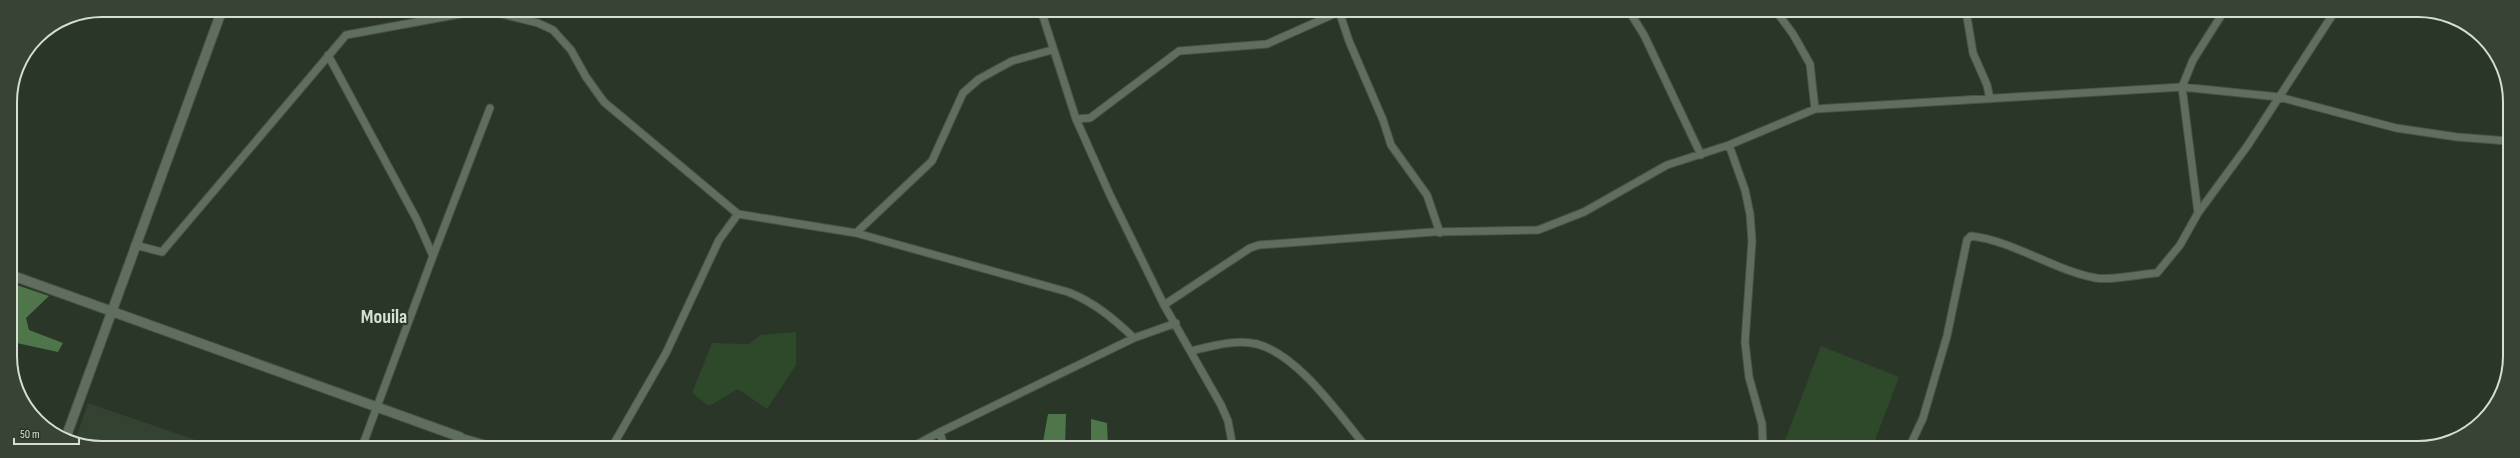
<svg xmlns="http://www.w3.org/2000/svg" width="2520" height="458" font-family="'Sofia Sans Condensed',sans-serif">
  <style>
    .built { fill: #334231 }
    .green { fill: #2d492a }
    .forest { fill: #4f754a }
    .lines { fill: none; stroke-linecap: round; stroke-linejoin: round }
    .minor-casing { stroke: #495348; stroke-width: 9 }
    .tertiary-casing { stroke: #495348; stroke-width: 11 }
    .minor { stroke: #606e5f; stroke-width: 7 }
    .tertiary { stroke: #606e5f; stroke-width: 9 }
    .labels { text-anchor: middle; stroke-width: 4; stroke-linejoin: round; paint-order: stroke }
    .town-label { font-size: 20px; font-weight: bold; fill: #d3e3d1; stroke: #2a3628 }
    .rim { fill: none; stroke: #d6ddd5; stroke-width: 2 }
  </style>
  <rect width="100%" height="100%" fill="#2a3628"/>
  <path class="built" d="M88,403L216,447H90L75,441Z"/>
  <path class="green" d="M796,332V365L767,409L738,389L709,406L692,393L712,343L749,344L761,335Z
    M1821,346L1899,377L1872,448H1782Z"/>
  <path class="forest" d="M11,283L49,296L26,318L29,330L63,343L58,352L12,342Z
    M1048,414H1066L1065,448H1017L1043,442Z
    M1091,419L1107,423L1108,448H1091Z"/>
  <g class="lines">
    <g class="minor-casing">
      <path id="minor" d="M486,10L538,23L553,30L571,50L586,77L604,102L738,214L856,233L1068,292C1094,302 1114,319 1134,338
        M1041,10L1076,119L1110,195L1164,305L1221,405L1228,421L1233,448
        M1629,11L1644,35L1701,155
        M1776,11L1793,34L1810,64L1815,109
        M1966,11L1973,53L1987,85L1990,99
        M1340,14L1349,41L1383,120L1391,145L1427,195L1440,233
        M328,55L417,220L433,256L362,447
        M1076,119L1090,118L1179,51L1267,44L1343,10
        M1729,145L1745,190L1750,214L1752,241L1745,342L1749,377L1762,424L1763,448
        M2198,213L2182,87L2193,60L2224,11
        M856,233L932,161L963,93L979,79L1012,61L1052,50
        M135,245L162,252L346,35L482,10
        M433,256L490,108
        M1164,305L1250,248L1259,245L1433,232L1538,230L1584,212L1667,165L1729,145L1815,109L2182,87L2279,97L2396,128L2457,137L2508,141
        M1191,351C1212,346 1236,339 1257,344C1299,355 1340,416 1367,448
        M940,432L944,447
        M460,437L495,447
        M612,447L666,353L719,240L738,214
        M912,447L940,432L1134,338L1176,323
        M1909,448L1923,418L1947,336L1967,240L1971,236C2014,241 2053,270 2096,278C2112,281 2140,274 2157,273L2180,245L2198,213L2248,145L2335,11"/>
    </g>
    <g class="tertiary-casing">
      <path id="tertiary" d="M11,275L460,437V447
        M66,437L222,10"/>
    </g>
    <use href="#minor" class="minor"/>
    <use href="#tertiary" class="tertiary"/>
  </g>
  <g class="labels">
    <g class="town-label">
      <text x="384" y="323">Mouila</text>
    </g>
  </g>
  <path d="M0 0H2520V458H0ZM102 17H2418A85 85 0 0 1 2503 102V356A85 85 0 0 1 2418 441H102A85 85 0 0 1 17 356V102A85 85 0 0 1 102 17Z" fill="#384336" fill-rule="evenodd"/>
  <path class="rim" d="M102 17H2418A85 85 0 0 1 2503 102V356A85 85 0 0 1 2418 441H102A85 85 0 0 1 17 356V102A85 85 0 0 1 102 17Z"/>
  <path d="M14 438v6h65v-6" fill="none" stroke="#d6ddd5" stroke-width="2"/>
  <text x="20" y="438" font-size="12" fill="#d6ddd5" stroke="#2a3628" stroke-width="3" paint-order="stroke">50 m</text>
</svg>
